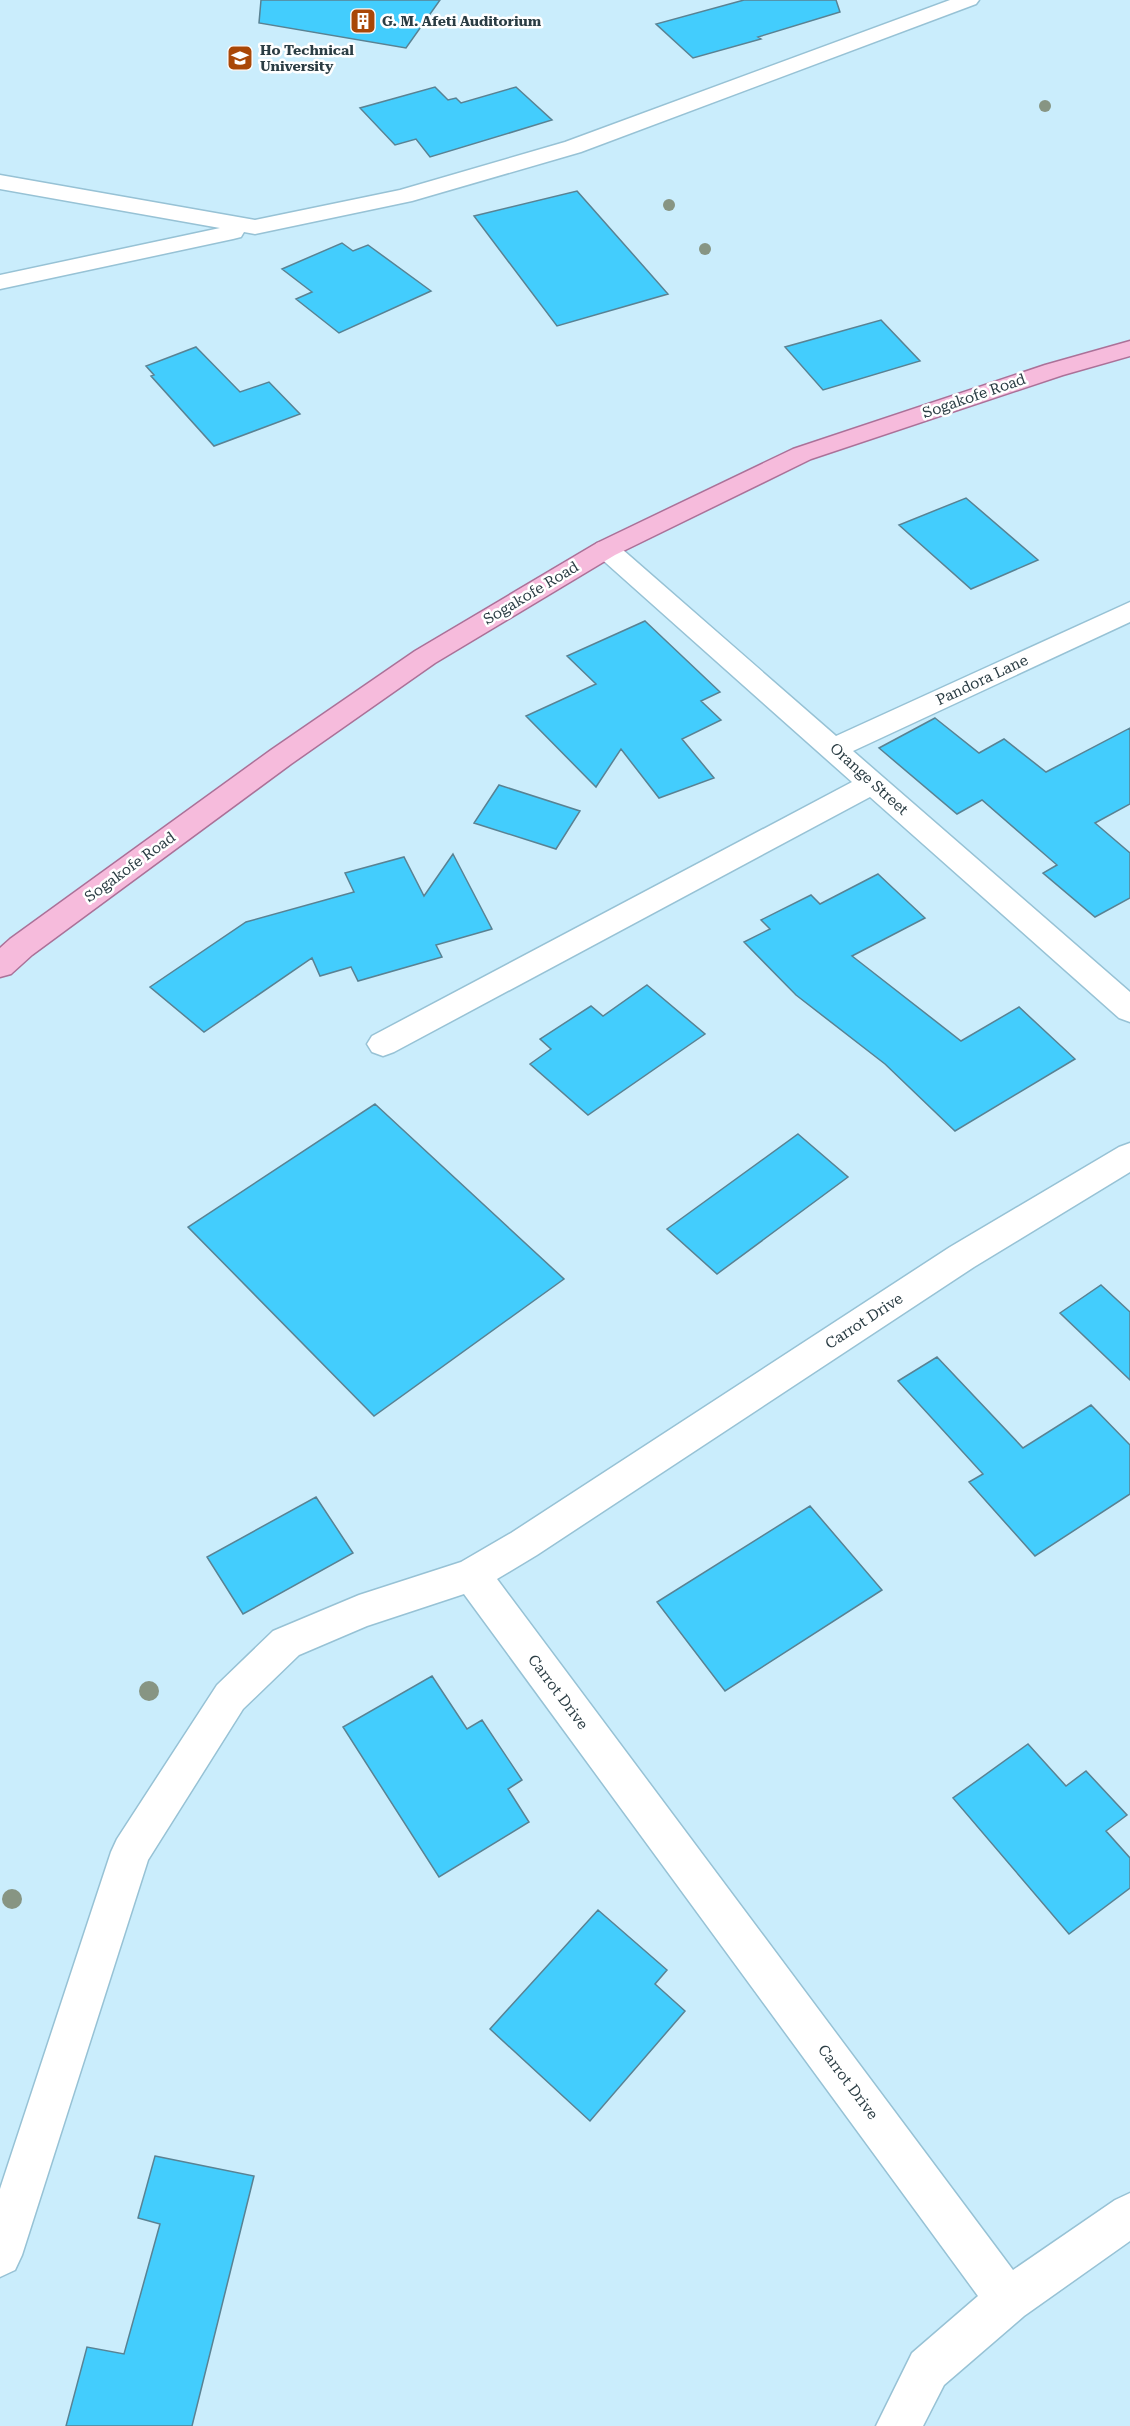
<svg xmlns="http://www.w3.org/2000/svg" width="1130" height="2426" font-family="'Roboto Serif',serif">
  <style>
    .building { fill: #43cdfd; stroke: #598293; stroke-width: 1.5 }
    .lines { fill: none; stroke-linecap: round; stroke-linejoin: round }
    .street-casing { stroke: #97c2d5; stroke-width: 3 }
    .primary-casing { stroke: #ab7198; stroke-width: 3 }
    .street { fill: #fff; fill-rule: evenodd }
    .primary { fill: #f6bbdc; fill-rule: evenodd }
    .tree { fill: #879583 }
    .labels { text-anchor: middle; stroke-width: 5; stroke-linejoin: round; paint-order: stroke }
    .far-poi-label { font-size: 14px; font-weight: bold; fill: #2b3d44; stroke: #fff; text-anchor: start }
    .street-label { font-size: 15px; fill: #2b3d44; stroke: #fff }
  </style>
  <rect width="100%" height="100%" fill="#caedfc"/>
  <path class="building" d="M261,0H440L406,48L259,23Z
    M744,0H836L840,12L758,37L761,39L693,58L656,24Z
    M435,87L448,100L456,98L461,103L516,87L552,120L430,157L416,139L395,145L360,108Z
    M577,191L668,294L557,326L474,216Z
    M342,243L353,251L368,245L431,291L339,333L296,299L312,292L282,269Z
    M881,320L920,361L823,390L785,347Z
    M196,347L240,392L269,382L300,414L214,446L151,376L154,375L146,366Z
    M966,498L1038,560L971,589L899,525Z
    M645,621L720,692L701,701L721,720L682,739L714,778L659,798L621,749L596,787L526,716L596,684L567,656Z
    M935,718L979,753L1004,739L1046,772L1130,728V804L1095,823L1130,853V898L1095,917L1043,873L1057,865L982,800L957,814L879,748Z
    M499,785L580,811L556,849L474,823Z
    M453,854L492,929L436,945L442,957L358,981L351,967L320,976L312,958L204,1032L150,987L246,922L354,892L345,873L404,857L424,896Z
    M878,874L925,918L852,956L961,1041L1019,1007L1075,1059L955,1131L885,1064L796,995L744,942L770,929L761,920L811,895L820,904Z
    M647,985L705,1034L588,1115L530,1064L551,1049L540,1039L591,1006L603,1016Z
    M375,1104L564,1279L374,1416L188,1227Z
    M798,1134L848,1177L717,1274L667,1229Z
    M1101,1285L1130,1312V1380L1060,1313Z
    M937,1357L1023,1448L1091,1405L1130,1445V1494L1035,1556L969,1482L983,1474L898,1381Z
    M316,1497L353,1553L243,1614L207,1557Z
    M810,1506L882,1590L725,1691L657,1602Z
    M432,1676L467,1729L482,1720L522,1780L508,1789L529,1822L439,1877L343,1727Z
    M1028,1744L1066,1786L1086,1771L1127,1815L1106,1831L1130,1858V1888L1069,1934L953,1798Z
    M598,1910L667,1970L655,1984L685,2011L590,2121L490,2029Z
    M155,2156L254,2176L192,2426H66L87,2347L124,2354L160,2224L138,2218Z"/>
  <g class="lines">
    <g class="street-casing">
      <path id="street" d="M950,0H979L976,4L581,152L412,201L255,234L244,232L241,237L233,239L0,289V275L220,228L0,189V175L255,220L400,190L565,142Z
        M606,541L615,543L836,736L1130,602V622L853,751L1130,992V1022L1119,1018L870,797L394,1052L383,1056L372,1052L367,1044L372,1036L852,782L597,555L593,549L597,543Z
        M1130,1143V1172L974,1267L537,1555L497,1579L1013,2270L1115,2200L1130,2193V2241L1024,2316L944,2385L923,2426H876L912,2353L978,2296L464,1594L367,1626L299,1655L243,1709L148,1860L22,2255L15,2270L0,2277V2189L111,1852L117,1839L217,1685L273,1631L359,1595L461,1562L511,1533L950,1247L1119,1147Z"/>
    </g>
    <g class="primary-casing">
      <path id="primary" d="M1130,341V356L1063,375L811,459L615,555L435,663L291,764L32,955L11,974L0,977V948L10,939L271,750L415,651L597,543L793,449L1045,365Z"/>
    </g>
    <use href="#street" class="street"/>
    <use href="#primary" class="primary"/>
  </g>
  <g class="tree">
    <circle cx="1045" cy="106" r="6"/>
    <circle cx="669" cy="205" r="6"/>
    <circle cx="705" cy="249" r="6"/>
    <circle cx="149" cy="1691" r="10"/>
    <circle cx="12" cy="1899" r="10"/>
  </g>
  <defs>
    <g id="building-square" transform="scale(1.35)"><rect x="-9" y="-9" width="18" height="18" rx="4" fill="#a94707" stroke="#fff"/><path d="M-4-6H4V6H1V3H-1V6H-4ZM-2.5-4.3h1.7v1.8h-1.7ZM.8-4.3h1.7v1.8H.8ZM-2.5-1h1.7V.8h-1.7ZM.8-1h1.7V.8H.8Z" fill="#fff"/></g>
    <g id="school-square" transform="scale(1.35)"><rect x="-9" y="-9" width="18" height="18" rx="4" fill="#a94707" stroke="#fff"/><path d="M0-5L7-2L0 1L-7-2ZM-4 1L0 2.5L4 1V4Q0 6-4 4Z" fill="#fff"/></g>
  </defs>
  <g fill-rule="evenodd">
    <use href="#building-square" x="363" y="21"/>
    <use href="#school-square" x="240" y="58"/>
  </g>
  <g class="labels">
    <g class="far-poi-label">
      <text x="382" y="26">G. M. Afeti Auditorium</text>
      <text x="260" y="55">Ho Technical<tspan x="260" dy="16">University</tspan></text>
    </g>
    <g class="street-label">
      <text transform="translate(974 396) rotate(-19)" y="5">Sogakofe Road</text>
      <text transform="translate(531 593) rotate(-31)" y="5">Sogakofe Road</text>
      <text transform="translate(982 680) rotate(-25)" y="5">Pandora Lane</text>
      <text transform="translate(869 779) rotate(42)" y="5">Orange Street</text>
      <text transform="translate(130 867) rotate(-36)" y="5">Sogakofe Road</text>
      <text transform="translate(864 1321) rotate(-33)" y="5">Carrot Drive</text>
      <text transform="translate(558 1692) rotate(53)" y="5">Carrot Drive</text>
      <text transform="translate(848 2082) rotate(53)" y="5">Carrot Drive</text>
    </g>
  </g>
</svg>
